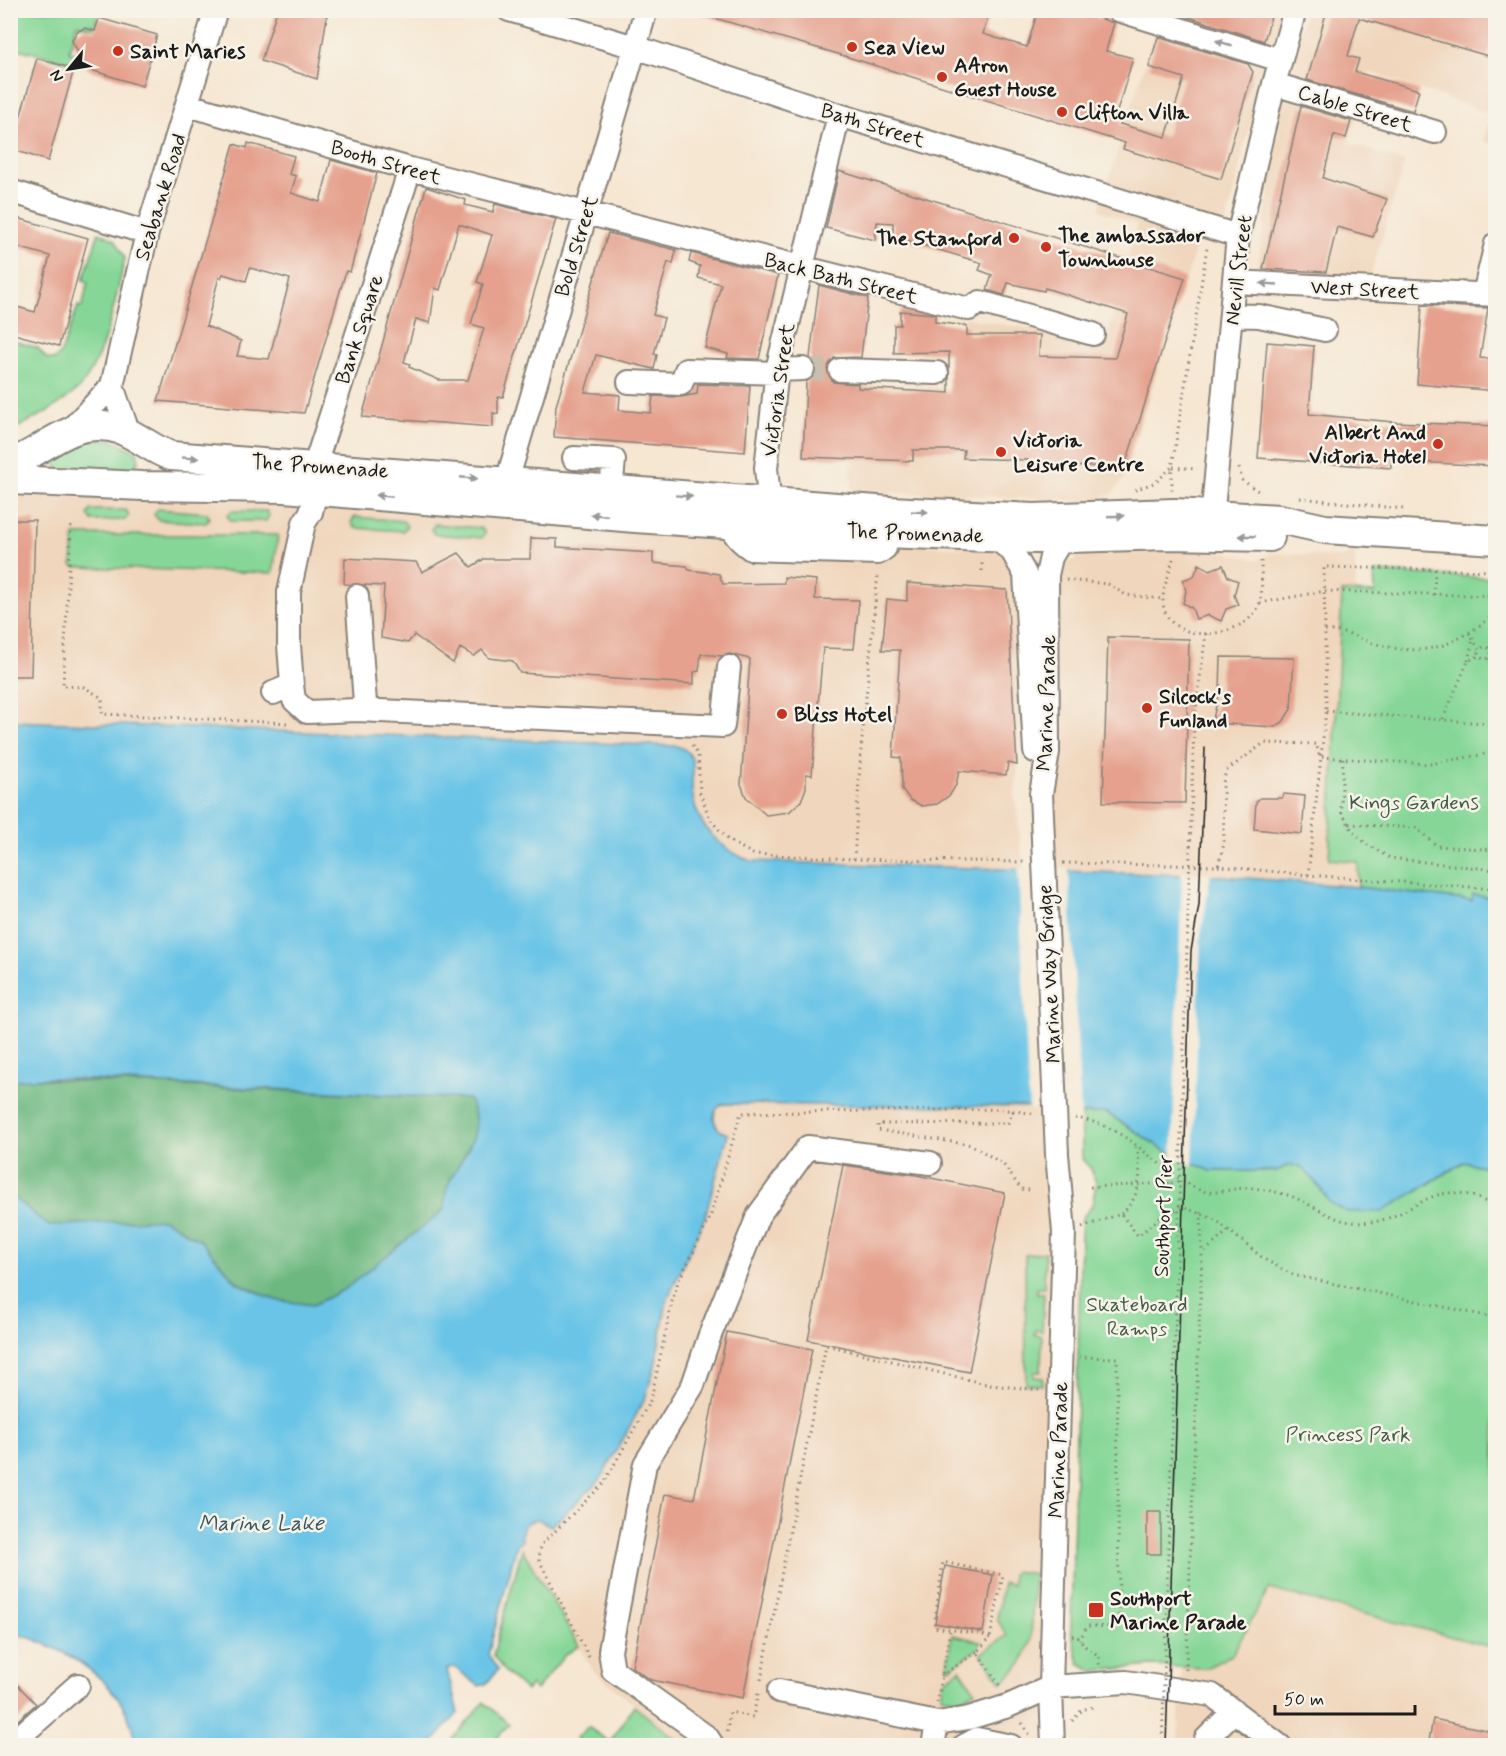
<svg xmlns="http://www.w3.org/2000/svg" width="1506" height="1756" font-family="Mynerve,sans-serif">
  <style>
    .built { fill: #f0d6bc }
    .green { fill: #86d797; stroke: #517a5a; stroke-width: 1.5 }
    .forest { fill: #6cb880; stroke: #446a4e; stroke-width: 1.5 }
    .water { fill: #69c4e7; stroke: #427082; stroke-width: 1.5 }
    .pier { fill: #f6e7d3 }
    .building { fill: #e5a18e; fill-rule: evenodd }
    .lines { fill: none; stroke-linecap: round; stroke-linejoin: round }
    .minor-tunnel { stroke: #cabeae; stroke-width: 22; stroke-dasharray: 22 11; stroke-linecap: butt }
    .minor-casing { stroke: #898278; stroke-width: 26 }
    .major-casing { stroke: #898278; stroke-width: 32 }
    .path { stroke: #898278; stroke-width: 3; stroke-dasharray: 1.5 4.5; stroke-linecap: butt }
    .minor { stroke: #fff; stroke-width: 22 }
    .major { stroke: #fff; stroke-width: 28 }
    .tram { stroke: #1c1c1c; stroke-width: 1.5 }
    .minor-bridge-casing { stroke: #898278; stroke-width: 26; stroke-linecap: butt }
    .path-bridge { stroke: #898278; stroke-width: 3; stroke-dasharray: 1.5 4.5; stroke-linecap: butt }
    .minor-bridge { stroke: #fff; stroke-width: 22 }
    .oneway { fill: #999 }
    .poi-dot { fill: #c8321e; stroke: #f7f3e8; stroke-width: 2 }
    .labels { text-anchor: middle; stroke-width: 5; stroke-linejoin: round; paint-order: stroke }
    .poi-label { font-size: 21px; font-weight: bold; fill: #1c1c1c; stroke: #f7f3e8; text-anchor: start }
    .street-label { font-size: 21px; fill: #1c1c1c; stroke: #f7f3e8 }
    .park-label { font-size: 21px; fill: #415d47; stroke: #f7f3e8 }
    .water-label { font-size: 22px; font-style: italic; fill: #375763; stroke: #f7f3e8 }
  </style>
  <rect width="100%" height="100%" fill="#f7f3e8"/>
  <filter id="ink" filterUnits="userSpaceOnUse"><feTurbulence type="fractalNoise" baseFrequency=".0167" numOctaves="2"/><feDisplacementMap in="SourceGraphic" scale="12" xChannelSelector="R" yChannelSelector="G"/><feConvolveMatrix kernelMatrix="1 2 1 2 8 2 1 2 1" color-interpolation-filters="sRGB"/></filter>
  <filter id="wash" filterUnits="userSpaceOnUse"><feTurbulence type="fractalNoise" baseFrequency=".008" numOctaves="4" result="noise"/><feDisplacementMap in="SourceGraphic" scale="24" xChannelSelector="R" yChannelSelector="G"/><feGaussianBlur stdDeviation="1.35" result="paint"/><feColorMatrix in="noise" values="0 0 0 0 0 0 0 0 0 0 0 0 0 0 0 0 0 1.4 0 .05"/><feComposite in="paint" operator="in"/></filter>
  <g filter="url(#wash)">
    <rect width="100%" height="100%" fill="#f6e7d3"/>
    <path class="built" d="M1096,11H1284L1245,143L1227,221L1200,234L1124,478L1112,494L1098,499L1079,500L851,491L855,384L964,390L965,318L1106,342L1137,224L1099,210L1156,29Z
      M1306,11H1495V145L1483,141L1491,114L1370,72L1348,143L1405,162L1369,280L1257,272L1287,74Z
      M11,497H126L307,502L999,550L1018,579V762L1015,795L1024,871L751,861L719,843L702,824L693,801V765L675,746L11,721Z
      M1109,545L1219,550L1257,560L1271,553L1343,557L1355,548L1356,592H1342L1329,858L1358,862V887L1221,876L1047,872L1056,563L1071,561Z
      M727,1102L1054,1107L1051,1745H684L593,1671L519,1544L525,1524L538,1519L551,1526L655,1366L667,1300L705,1217L724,1150L728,1134L719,1130L714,1120L716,1109Z
      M1269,1589L1495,1648V1745L1178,1746L1181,1668H1206L1232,1655Z"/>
    <path class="green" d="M10,11H99L94,28L77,24L69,51L85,56L82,66L11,47Z
      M99,232L115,240L125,258C116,296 105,361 78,389C59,407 33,419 11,431V340L38,348L46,358L54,360L61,353L78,306L82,307L88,282L83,280Z
      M83,439L113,440L137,452L139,461L128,475L61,473L52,459L54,453Z
      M158,509L207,513L209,518L206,523L158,520L154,514Z
      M91,510H126L129,515L125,520L92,521L88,515Z
      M231,511H267L269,516L266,521H231L227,516Z
      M355,517L403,521L407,526L403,531L355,528L351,522Z
      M435,524L482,528L485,533L482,538L434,534L431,529Z
      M74,535H278L273,573L75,567L72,565Z
      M1374,572L1495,578V898L1473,895V901L1358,887V862L1329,859L1342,592L1375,593Z
      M1107,1113L1164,1150L1211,1171H1276L1289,1165L1301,1167L1318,1185L1330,1203L1414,1193L1464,1162L1495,1169V1648L1269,1589L1232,1655L1206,1668L1151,1666L1093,1671L1079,1663L1071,1630L1081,1239L1082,1218L1092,1206L1096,1183L1091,1169L1082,1159V1114Z
      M1045,1252L1044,1288H1037V1293H1044L1042,1331L1036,1330L1035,1335L1042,1336L1041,1372H1034V1377L1043,1378L1042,1385L1026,1384L1025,1255Z
      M522,1549L579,1646L565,1655L536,1690L531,1685L526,1691L504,1671L493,1655Z
      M1015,1571L1034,1574L1031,1640L1021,1664L1002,1683L981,1654L1007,1635L997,1619L1003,1583L1012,1585V1574Z
      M952,1635L980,1641L979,1648L951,1668L947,1667Z
      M960,1669L975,1691L960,1700L941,1696L944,1681Z
      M484,1702L509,1724L491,1745H458L452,1740Z
      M634,1706L684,1745H583L576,1738L588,1727L610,1742Z"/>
    <path class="forest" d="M15,1078L469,1099C494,1146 441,1165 445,1209L345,1289L313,1305L275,1300L237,1282L201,1241L164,1219L49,1226L11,1195L10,1080Z"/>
    <path class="water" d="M11,721L675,746C683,747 690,752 692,760C695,769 691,779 692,788C694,824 719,849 751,861L1221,876L1358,887L1472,901L1473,895L1495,898V1168L1463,1162L1382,1212H1347L1330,1203L1318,1185L1301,1167L1289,1165L1276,1171H1211L1164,1150L1107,1113L1082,1114L1054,1107L722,1104C709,1113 713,1130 728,1134L705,1217L667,1300L655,1366L645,1399L600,1480L551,1526L538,1519C525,1521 520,1529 522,1542L517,1545L488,1655L498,1670L486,1684L479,1686L454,1667L447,1670L458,1713L430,1745H135C130,1683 65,1647 11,1632L10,1195L49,1226L164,1219L201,1241L237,1283L275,1300L313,1305L345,1289L445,1209C441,1165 494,1145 469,1099L51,1078L11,1080Z"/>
    <path class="pier" d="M1018,868L1069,869L1081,1116L1053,1110L1029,1109Z
      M1182,872L1211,873L1201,935L1193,1166L1172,1157Z"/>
    <g id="blocks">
      <path class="building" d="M277,10H304L327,16L317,79L261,61Z
        M700,10H795L811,15L813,10H990L983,34L1027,47L1038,10H1075L1114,23L1106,51L1133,58L1115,118L1122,120L1120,124L1166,137L1184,78L1149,67L1158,37L1248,64L1253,72L1221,179L1123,149L1125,143L838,54L700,14Z
        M1167,10H1273L1264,41Z
        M1327,10H1496V25L1488,56L1359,18L1348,56L1359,59L1355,72L1419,90L1413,111L1307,80Z
        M99,18L157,35L142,86L88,69L72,41L76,32L85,28L95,31Z
        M37,58L74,69L48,161L11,149Z
        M1301,106L1351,121L1346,138L1334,135L1323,178L1387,199L1373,237L1337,227L1326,272L1263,269Z
        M248,143L294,156L289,174L296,176L291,193L320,202L331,160L377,173L350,272L346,271L304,413L158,401L234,144L247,148ZM250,268L290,279L269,359L237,356L241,341L206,326L219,277L221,278L223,274L246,281Z
        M839,171L1185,278L1125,466L1027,467L1028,460L963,458L964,450H913V461L803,457L806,382L815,376L816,369L810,357L819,285L868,298L861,357L834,358L827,369L833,382L858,384V388L949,393V352L894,353V325H900V311L935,314V322L967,326V335H1040L1039,356L1115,358L1128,314L1045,288L1044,291L1008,283L1004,295L987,290L992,275L979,270L982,263L893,236V223L877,222L875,240L826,228Z
        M426,187L466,200L465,205L493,212L495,204L556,219L503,397H498V414L493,413V427L362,417ZM459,224L492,235L477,282L483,284L471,324L484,328L468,380H439L409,367L410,364L404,362L416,319L430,323L435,288L440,290Z
        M10,216L88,238L59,346L10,333V305L35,312L50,256L10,245Z
        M608,233L676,250L673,264L668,262L653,315L664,318L654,354L657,355L654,369L596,355L585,392L620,395L619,410L651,413L653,396L680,397L697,394L698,384L750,386L745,452L554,437L556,406Z
        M691,253L778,275L759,359L727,358L728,354L705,348L721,284L698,278L700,266L689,262Z
        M1422,305L1488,308L1480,358L1496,359V391L1417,384Z
        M1267,342L1314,346L1309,414L1394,422L1496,426V466L1391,461V468L1258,458Z
        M10,520H35L31,676H10Z
        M531,538L557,539V547L653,553V563L687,566L689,570L719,574L723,584L784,583V577L816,580L815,599L859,600L854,649L823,648L812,775L806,774V788L801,801L789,812L766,815L746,797L741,784L750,659L730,654L722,656L701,654L699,671L694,672V684L520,673L513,661L489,658L482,650L474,656L460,648L453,663L414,635L408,643L381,638L384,586L344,584L345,558L416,562L422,572L459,553L471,567L484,559H530Z
        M1199,564L1210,570L1223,565L1228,577L1238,581L1234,595L1238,605L1226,609L1221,621L1208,615L1196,619L1192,608L1183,603L1186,591L1183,580L1194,576Z
        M907,583L1007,590L1017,765L1008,763L1006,775L959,771L956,785L950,795L937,804L922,806L910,800L902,789L901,758L893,757L900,650H882L887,599L907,601Z
        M1108,637L1189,639L1185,803L1103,802Z
        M1221,657L1294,658L1291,709L1283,722L1275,727L1212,723L1220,689Z
        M1284,794L1305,796L1302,834L1254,829L1256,802L1260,798H1282Z
        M843,1165L916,1175L1005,1193L969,1372L808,1340Z
        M727,1332L812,1349L743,1698L651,1680L632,1667L665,1494L694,1499Z
        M1147,1512H1161V1554H1147Z
        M945,1566L993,1575L983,1632L935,1623Z
        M10,1677L36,1704L10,1727Z
        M1433,1719L1496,1732V1746H1428Z"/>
    </g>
  </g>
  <g filter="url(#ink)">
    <use href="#blocks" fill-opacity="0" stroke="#898278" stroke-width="1.5"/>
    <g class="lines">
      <path class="minor-tunnel" d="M803,369L840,370"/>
      <g class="minor-casing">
        <path id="minor" d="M509,10L635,47L839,115L1238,236
          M1118,10L1280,60
          M1274,84L1435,132
          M188,105L410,169L969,309L980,302L1093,334
          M10,191L147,233
          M1235,282L1496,295
          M1484,294L1496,244
          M1232,315L1259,316L1325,330
          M777,370L803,369
          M840,370L937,373
          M629,382L681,384L686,370L776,373
          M112,386L129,434
          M71,429L112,386L147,233L216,10
          M574,458L614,460L611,491
          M506,496L507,481L646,10
          M728,509C729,529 735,538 751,549L878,553L885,548L890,518
          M771,516L766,468L777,370L839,115
          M1211,531L1238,236L1274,84L1295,10
          M993,536L1012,551L1025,574L1035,751
          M292,685L294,700L307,712L357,710L365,703L357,596
          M273,693L292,685L289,645V592L304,523L311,512L316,490L315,465L410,169
          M357,710L723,726L729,667
          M1041,794L1048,752L1047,575L1051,557L1062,539L1054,531
          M779,1691L937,1723L969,1718L1008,1706L1051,1687L1126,1682L1212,1695L1280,1746
          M1206,1739L1234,1711
          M10,1745L78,1685
          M713,1746L707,1737L613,1670L610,1651L645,1464L693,1385L710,1335L758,1216L808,1147L930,1163
          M933,1746L937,1723
          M964,1746L977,1739L1011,1746
          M1053,1746L1051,1687L1064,1232L1057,1154"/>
      </g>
      <g class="major-casing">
        <path id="major" d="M10,464C50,448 74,414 122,430C139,437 153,450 171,456L890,511L1034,518L1174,513L1212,515L1280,519L1325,529L1496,540
          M10,480L142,486L285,488L635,518L832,531L1037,539L1169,535L1270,537"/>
      </g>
      <path class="path" d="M1239,468L1242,480L1261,493
        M1135,490L1156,482L1172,467L1207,248
        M1172,490V467L1197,469
        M1300,498L1404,509
        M71,526L63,686L84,687L102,698V714L288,723
        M1173,559C1170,572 1163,587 1163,600C1163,648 1249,641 1260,602C1263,589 1261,573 1261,560
        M982,571V561
        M1066,580L1108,584L1126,595L1163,599
        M1434,595L1435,569
        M1260,603L1325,591L1496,596
        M1325,631C1342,630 1354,637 1370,642C1424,659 1452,648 1496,613
        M1469,633L1479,649
        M1479 653a6 6 0 1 1 12 0a6 6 0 1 1-12 0Z
        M1468,661L1473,639
        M1326,711L1496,724
        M1443,719L1468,661L1479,656
        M1194,724L1206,633
        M692,746L698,755L700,793L710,819L728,840L753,854L854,859L1024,862
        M1343,758L1341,811L1353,832L1368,845L1390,858L1496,870
        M1349,824L1416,828L1437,846L1496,850
        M854,859L861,749L878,573
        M1063,863L1218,866L1224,844L1223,783L1226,771L1264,743L1316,744L1320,757L1430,764L1496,752
        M1218,866L1308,875L1496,889
        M1308,875L1326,711L1324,567L1496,571
        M1013,1111L1008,1123L878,1124V1130L972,1145L1003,1164L1021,1189L1031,1190
        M1075,1118C1126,1124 1152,1165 1195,1188C1212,1197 1227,1189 1244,1188C1255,1187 1269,1191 1280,1193C1305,1198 1327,1219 1351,1222C1415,1230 1428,1164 1496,1208
        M1171,1183L1179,1182
        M1201,1212L1202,1254
        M1121,1214C1141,1198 1143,1171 1136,1147
        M1082,1227L1121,1214L1138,1236L1166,1213L1183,1207L1216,1220L1264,1259L1293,1275L1496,1318
        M1156,1258L1160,1253V1218
        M1079,1357L1117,1358L1119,1627L1087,1626L1080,1640
        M1072,1636H1077L1086,1647L1099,1656V1665
        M990,1638L981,1634L934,1627L943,1562L1003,1575L990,1638L977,1652L1001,1687
        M589,1657L539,1560L541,1545L604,1483L651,1399L672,1302L678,1282L710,1218L741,1113L1000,1109L1036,1114
        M1186,1670L1202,1254L1230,1229
        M941,1676L977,1652
        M761,1680L826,1345L990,1385L1041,1390
        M937,1703L950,1631
        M1072,1721L1082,1710L1096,1706
        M1022,1723L1030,1735
        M727,1732L730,1712L753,1717L758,1693"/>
      <use href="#minor" class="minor"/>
      <use href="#major" class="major"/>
      <path class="tram" d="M1166,1746L1191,951L1199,905L1205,748"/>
      <g class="minor-bridge-casing">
        <path id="minor-bridge" d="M1041,794L1057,1154"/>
      </g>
      <path class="path-bridge" d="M1090,1187L1171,1183
        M1162,1746L1194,724"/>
      <use href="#minor-bridge" class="minor-bridge"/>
    </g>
    <defs><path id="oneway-solid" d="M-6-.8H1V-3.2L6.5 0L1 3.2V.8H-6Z" transform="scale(1.5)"/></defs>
    <g class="oneway">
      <use href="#oneway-solid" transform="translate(1224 43) rotate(-163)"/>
      <use href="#oneway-solid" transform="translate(1269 284) rotate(-177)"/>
      <use href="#oneway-solid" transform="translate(190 458) rotate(3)"/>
      <use href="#oneway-solid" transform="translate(469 478) rotate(5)"/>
      <use href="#oneway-solid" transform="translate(384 496) rotate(-175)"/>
      <use href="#oneway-solid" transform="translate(684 496) rotate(4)"/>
      <use href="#oneway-solid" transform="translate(920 512) rotate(3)"/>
      <use href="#oneway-solid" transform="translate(599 515) rotate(-175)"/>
      <use href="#oneway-solid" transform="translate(1116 516) rotate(-2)"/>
      <use href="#oneway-solid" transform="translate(1247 536) rotate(-178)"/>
    </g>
  </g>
  <g class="poi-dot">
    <circle cx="852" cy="47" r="6"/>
    <circle cx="118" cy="51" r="6"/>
    <circle cx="942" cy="77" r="6"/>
    <circle cx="1062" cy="112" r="6"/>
    <circle cx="1014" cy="238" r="6"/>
    <circle cx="1046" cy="247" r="6"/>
    <circle cx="1438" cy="444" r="6"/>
    <circle cx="1001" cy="452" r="6"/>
    <circle cx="1147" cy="708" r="6"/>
    <circle cx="782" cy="714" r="6"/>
    <rect x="1088" y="1602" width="16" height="16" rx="3"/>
  </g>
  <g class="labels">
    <g class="poi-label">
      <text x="864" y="54">Sea View</text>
      <text x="130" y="58">Saint Maries</text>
      <text x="954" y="72">AAron<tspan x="954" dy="24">Guest House</tspan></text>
      <text x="1074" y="119">Clifton Villa</text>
      <text x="1058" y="242">The ambassador<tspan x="1058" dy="24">Townhouse</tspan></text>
      <text x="1002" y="245" text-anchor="end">The Stamford</text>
      <text x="1426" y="439" text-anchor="end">Albert And<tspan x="1426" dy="24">Victoria Hotel</tspan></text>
      <text x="1013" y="447">Victoria<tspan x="1013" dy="24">Leisure Centre</tspan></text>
      <text x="1159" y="703">Silcock's<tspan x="1159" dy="24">Funland</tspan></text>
      <text x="794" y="721">Bliss Hotel</text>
      <text x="1110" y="1605">Southport<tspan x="1110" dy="24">Marine Parade</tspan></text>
    </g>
    <g class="street-label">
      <text transform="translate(1355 108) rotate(17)" y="7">Cable Street</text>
      <text transform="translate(873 125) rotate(17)" y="7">Bath Street</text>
      <text transform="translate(386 162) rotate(16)" y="7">Booth Street</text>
      <text transform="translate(160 197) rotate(-73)" y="7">Seabank Road</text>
      <text transform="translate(576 246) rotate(-73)" y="7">Bold Street</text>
      <text transform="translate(1238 270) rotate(-83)" y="7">Nevill Street</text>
      <text transform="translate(841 278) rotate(14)" y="7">Back Bath Street</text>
      <text transform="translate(1365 289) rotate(3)" y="7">West Street</text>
      <text transform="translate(359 329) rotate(-72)" y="7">Bank Square</text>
      <text transform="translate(778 390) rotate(-82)" y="7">Victoria Street</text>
      <text transform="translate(320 466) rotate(4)" y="7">The Promenade</text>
      <text transform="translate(915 533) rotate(2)" y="7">The Promenade</text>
      <text transform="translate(1046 703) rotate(-88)" y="7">Marine Parade</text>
      <text transform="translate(1049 974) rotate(-93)" y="7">Marine Way Bridge</text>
      <text transform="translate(1163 1216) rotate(-88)" y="7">Southport Pier</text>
      <text transform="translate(1058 1450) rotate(-88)" y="7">Marine Parade</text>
    </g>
    <g class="park-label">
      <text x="1414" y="809">Kings Gardens</text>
      <text x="1137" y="1311">Skateboard<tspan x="1137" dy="24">Ramps</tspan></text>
      <text x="1348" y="1441">Princess Park</text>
    </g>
    <g class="water-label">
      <text x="261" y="1530">Marine Lake</text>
    </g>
  </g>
  <rect width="1506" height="1756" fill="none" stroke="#f7f3e8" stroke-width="36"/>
  <g transform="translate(69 69) rotate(240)" stroke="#f7f3e8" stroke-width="4.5" paint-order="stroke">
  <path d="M0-4.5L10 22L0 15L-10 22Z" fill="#1c1c1c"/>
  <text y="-9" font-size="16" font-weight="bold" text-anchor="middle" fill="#1c1c1c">N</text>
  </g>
  <path d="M1275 1705v9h140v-9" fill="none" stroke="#1c1c1c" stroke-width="3"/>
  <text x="1284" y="1705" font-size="18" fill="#1c1c1c" stroke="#f7f3e8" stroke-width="4.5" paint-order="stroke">50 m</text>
</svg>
